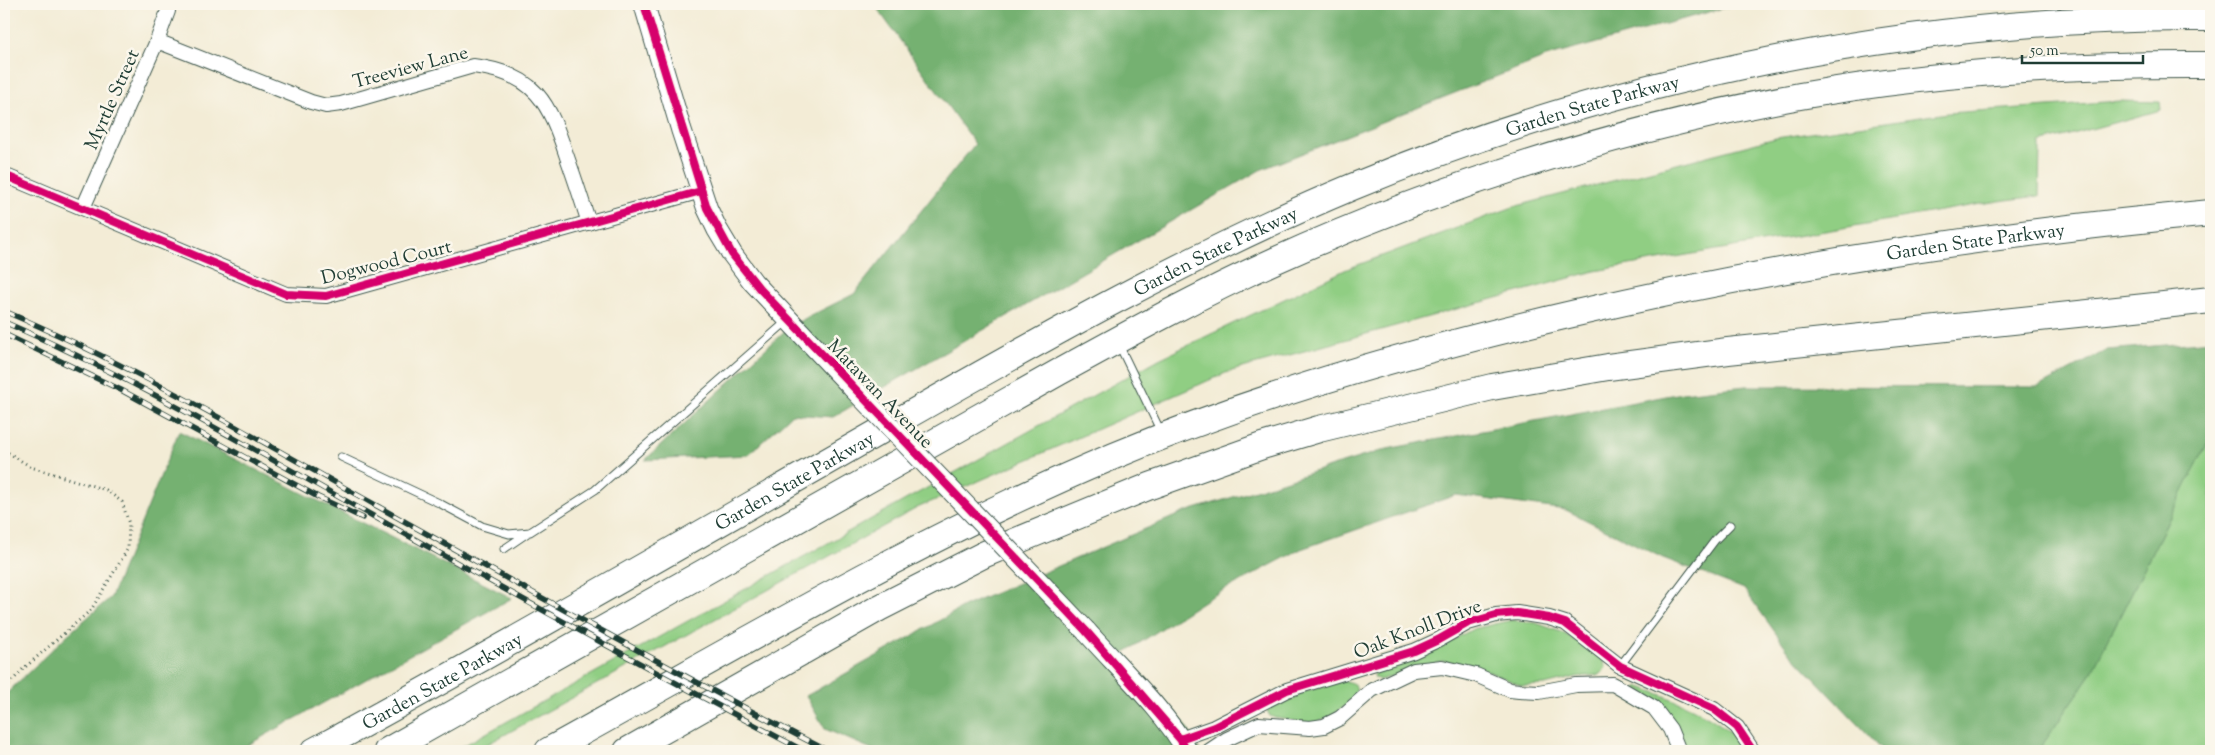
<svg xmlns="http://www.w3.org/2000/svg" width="2215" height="755" font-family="'Sorts Mill Goudy',serif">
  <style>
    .green { fill: #90ce83; stroke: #58865c }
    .forest { fill: #74b171; stroke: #4a7752 }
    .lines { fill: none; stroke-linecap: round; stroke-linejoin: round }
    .lane-casing { stroke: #3f574c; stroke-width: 9 }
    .street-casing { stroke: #3f574c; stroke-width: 16 }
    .secondary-casing { stroke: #3f574c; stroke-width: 22 }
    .highway-casing { stroke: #3f574c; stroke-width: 28 }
    .path { stroke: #3f574c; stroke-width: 3; stroke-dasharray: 1 4; stroke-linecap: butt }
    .lane { stroke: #fff; stroke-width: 7 }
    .street { stroke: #fff; stroke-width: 14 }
    .secondary { stroke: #fff; stroke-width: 20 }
    .highway { stroke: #fff; stroke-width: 26 }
    .rail-casing { stroke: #1f3d34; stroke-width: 5.5 }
    .rail { stroke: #fbf7ec; stroke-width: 4; stroke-dasharray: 11; stroke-linecap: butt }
    .secondary-bridge-casing { stroke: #3f574c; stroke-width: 22; stroke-linecap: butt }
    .secondary-bridge { stroke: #fff; stroke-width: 20 }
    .cycleway-casing { stroke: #fbf7ec; stroke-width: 11 }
    .cycleway { stroke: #d6006c; stroke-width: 8 }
    .labels { text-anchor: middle; stroke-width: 5; stroke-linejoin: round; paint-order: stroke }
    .street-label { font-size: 19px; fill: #1f3d34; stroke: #fbf7ec }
  </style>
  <rect width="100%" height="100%" fill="#fbf7ec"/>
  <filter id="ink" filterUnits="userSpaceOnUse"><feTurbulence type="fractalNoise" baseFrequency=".02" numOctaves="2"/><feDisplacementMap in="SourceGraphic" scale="10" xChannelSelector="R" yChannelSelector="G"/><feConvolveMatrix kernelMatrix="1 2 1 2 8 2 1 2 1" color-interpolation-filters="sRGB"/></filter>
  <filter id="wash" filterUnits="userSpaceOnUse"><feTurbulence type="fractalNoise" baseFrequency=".0096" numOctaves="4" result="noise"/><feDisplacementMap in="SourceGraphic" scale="20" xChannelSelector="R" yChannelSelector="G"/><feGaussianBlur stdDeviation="1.12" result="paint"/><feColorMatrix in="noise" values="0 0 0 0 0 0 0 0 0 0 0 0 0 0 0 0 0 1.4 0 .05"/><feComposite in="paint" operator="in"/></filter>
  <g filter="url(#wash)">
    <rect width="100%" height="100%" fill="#f3ecd6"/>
    <path class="green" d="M2120,101L2160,102L2161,110L2040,143L2039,196L1998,201L1595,271L1228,372L917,508L475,751H454L1159,359L1347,269L1513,207L1776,138L1948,113Z
      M2211,436V751H2038L2088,679Z
      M1512,620L1536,623L1561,632L1572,638L1603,660L1606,667L1602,673L1597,675L1576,677L1545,685L1522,686L1474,665L1442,661L1380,680L1375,678L1374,674L1380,668L1430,652L1473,629Z
      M1343,681C1380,685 1331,719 1318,722C1308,725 1286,719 1275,718L1270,716L1267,711C1272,697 1328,685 1343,681Z
      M1638,686C1674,699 1725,718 1747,751H1687C1680,724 1660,701 1636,688Z"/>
    <path class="forest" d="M874,4H1738L1546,57L1260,170L833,417L792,414L748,455L645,460L790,326L854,294L975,144Z
      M2211,341V436L2088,679L2038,751H1884L1790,653L1744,589L1663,558L1566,510L1456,495L1301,549L1207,599L1124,653L1185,724L1200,751H876L825,729L806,696L965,606L1185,512L1387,449L1682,393L1746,386L2038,387L2107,350Z
      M179,431L512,598L237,751H4V696L65,637L111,597Z"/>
  </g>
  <g filter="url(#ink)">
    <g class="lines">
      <g class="lane-casing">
        <path id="lane" d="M1119,345L1161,432
          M341,457L439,503L482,526L509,534L530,532L595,490L787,321
          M504,549L529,532
          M1620,666L1715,540L1730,525"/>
      </g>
      <g class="street-casing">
        <path id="street" d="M157,41L311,102L326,106L341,104L473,66C536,73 549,103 567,157C575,179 582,201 589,223
          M4,175L286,294L326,296L701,191
          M83,208L157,41L168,11L167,4
          M1180,739L1214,727L1287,690L1414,651L1438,640L1468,623L1496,615L1517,613L1549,618L1565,623L1620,666L1714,709L1737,727L1753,751
          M1209,751L1227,739L1259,724L1310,728L1324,726L1340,718L1372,690L1414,670L1442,667L1476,675L1510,690L1519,691L1539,692L1576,685L1613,684L1654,708L1670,729L1679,751"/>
      </g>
      <g class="secondary-casing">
        <path id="secondary" d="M644,4L681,129L707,208L717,229L732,254L753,282L853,388
          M1086,631C1117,666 1165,711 1187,751"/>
      </g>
      <g class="highway-casing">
        <g id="highway">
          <path id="s1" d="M314,751C508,646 699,534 891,425C1042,339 1192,254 1352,187C1618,76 1923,15 2211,18"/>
          <path d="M387,751L1059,372C1130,333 1201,294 1274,261C1442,185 1620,129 1800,96C1935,72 2074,64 2211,65"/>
          <path id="s2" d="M548,751C734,649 918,538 1114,456C1262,394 1416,350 1572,314C1782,265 1996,233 2211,213"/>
          <path d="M627,751L879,608L985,554L1150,486L1262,446L1319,429L1492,387L1608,367L1728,351L2211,300"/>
        </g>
      </g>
      <path class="path" d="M4,450L31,467L106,490L122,502L129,524L128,548L123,557L91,610L23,669L4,690"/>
      <use href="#lane" class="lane"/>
      <use href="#street" class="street"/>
      <use href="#secondary" class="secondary"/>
      <use href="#highway" class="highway"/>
      <g class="rail-casing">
        <path id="rail" d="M4,311C130,364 250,435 370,502C522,587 674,672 828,751
          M4,322C125,374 240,442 355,506C504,589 653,672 804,751
          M4,334L121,390L318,497L363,518"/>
      </g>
      <use href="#rail" class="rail"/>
      <g class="secondary-bridge-casing">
        <path id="secondary-bridge" d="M853,388L1086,631"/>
      </g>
      <use href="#secondary-bridge" class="secondary-bridge"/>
      <g class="cycleway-casing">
        <path id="cycleway" d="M644,4L707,208L732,254L759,288L1086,631L1180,739L1187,751
          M4,175L286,294L326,296L701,191
          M1180,739L1214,727L1287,690L1414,651L1438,640L1468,623L1496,615L1517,613L1549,618L1565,623L1620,666L1714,709L1737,727L1753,751"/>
      </g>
      <use href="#cycleway" class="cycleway"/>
    </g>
  </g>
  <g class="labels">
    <g class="street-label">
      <text transform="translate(410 66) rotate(-15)" y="7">Treeview Lane</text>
      <text transform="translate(111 99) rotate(-66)" y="7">Myrtle Street</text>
      <text dy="7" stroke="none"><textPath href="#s1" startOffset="1436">Garden State Parkway</textPath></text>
      <text dy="7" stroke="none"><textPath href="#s2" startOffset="1529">Garden State Parkway</textPath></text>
      <text dy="7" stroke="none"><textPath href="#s1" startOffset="1031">Garden State Parkway</textPath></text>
      <text transform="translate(386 261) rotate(-14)" y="7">Dogwood Court</text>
      <text transform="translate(881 393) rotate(46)" y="7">Matawan Avenue</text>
      <text dy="7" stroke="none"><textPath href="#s1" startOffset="551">Garden State Parkway</textPath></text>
      <text transform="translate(1417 628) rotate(-21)" y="7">Oak Knoll Drive</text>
      <text dy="7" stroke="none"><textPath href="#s1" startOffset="146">Garden State Parkway</textPath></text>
    </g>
  </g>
  <rect width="2215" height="755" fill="none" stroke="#fbf7ec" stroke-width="20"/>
  <path d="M2022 55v8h121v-8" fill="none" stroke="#1f3d34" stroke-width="2.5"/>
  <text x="2030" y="55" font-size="15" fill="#1f3d34" stroke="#fbf7ec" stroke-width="4" paint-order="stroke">50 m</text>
</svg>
